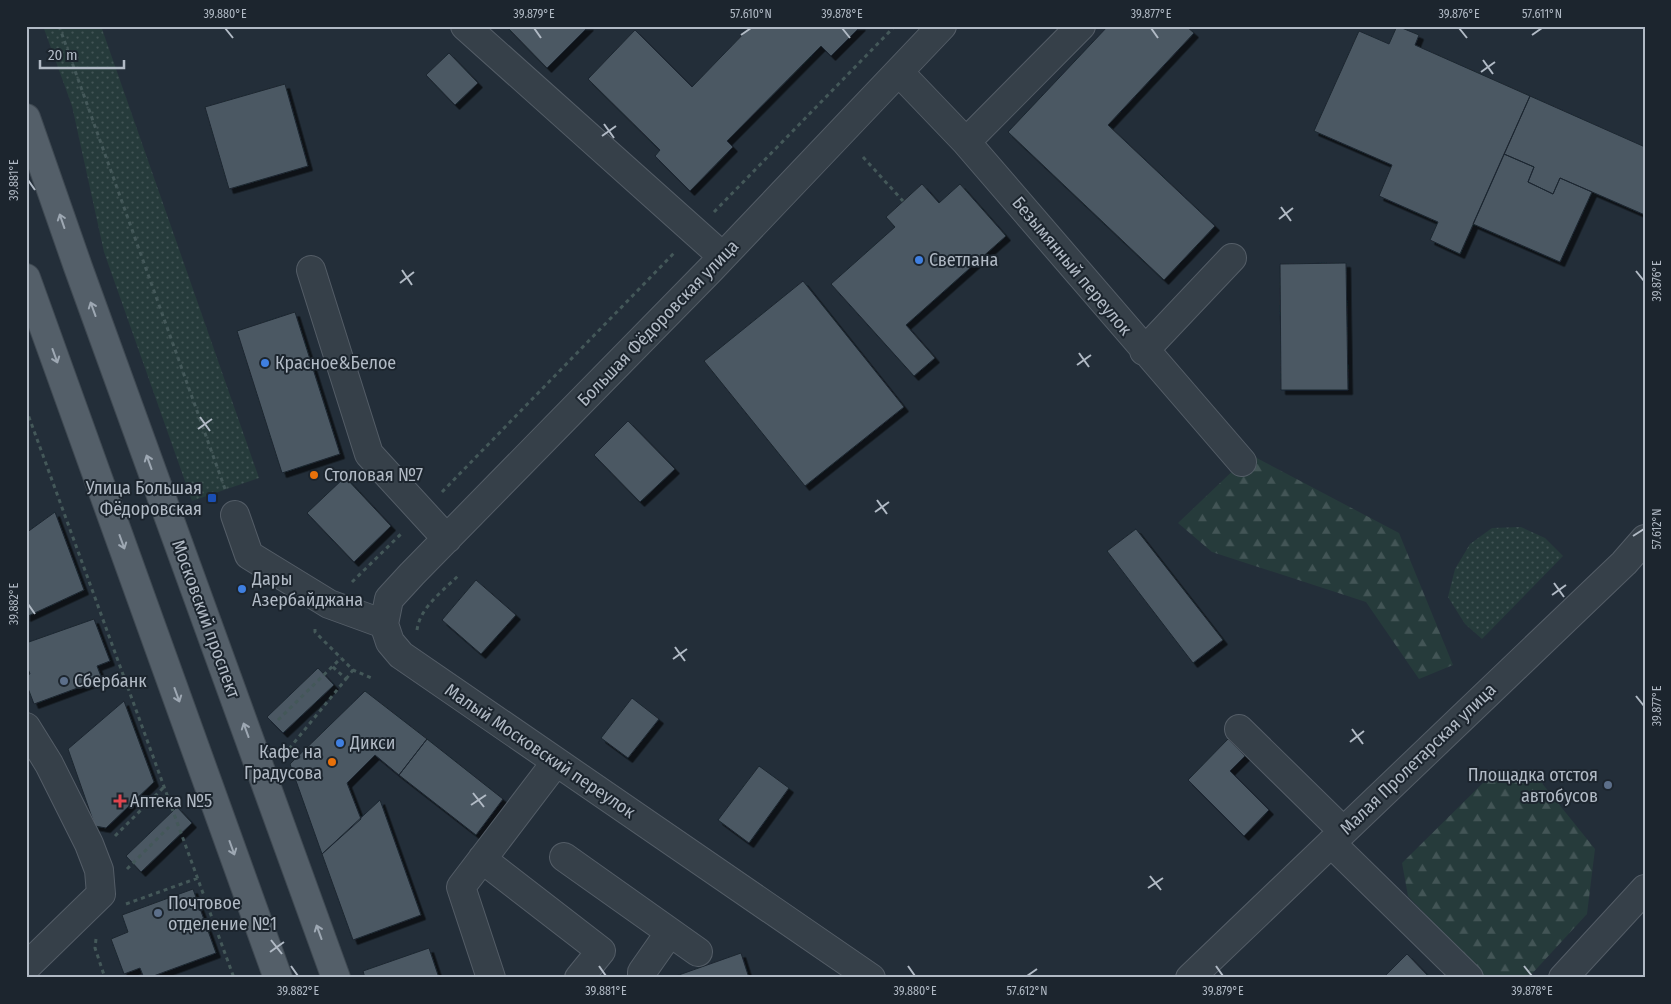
<svg xmlns="http://www.w3.org/2000/svg" width="1671" height="1004" font-family="'Fira Sans Condensed',sans-serif">
  <style>
    .forest { fill: url(#forest-firs) }
    .park { fill: url(#park-dots) }
    .building { fill: #4b5864; stroke: #1d2730; filter: url(#shadow) }
    .lines { fill: none; stroke-linecap: round; stroke-linejoin: round }
    .minor-casing { stroke: #545d67; stroke-width: 30 }
    .major-casing { stroke: #3f4952; stroke-width: 30 }
    .path { stroke: #445859; stroke-width: 3; stroke-dasharray: 4 4; stroke-linecap: butt }
    .minor { stroke: #364049; stroke-width: 28 }
    .major { stroke: #545f69; stroke-width: 28 }
    .oneway { stroke: #9ea8b3 }
    .ticks { fill: none; stroke: #b1bac5; stroke-width: 2 }
    .shop-dot { fill: #3f7fe0; stroke: #1c252e; stroke-width: 2 }
    .food-dot { fill: #e8710a; stroke: #1c252e; stroke-width: 2 }
    .transit-dot { fill: #1a4fb4; stroke: #1c252e; stroke-width: 2 }
    .service-dot { fill: #5c6f8a; stroke: #1c252e; stroke-width: 2 }
    .health-dot { fill: #e0444e; stroke: #1c252e; stroke-width: 2 }
    .labels { text-anchor: middle; stroke-width: 4; stroke-linejoin: round; paint-order: stroke }
    .poi-label { font-size: 18px; fill: #b1bac5; stroke: #1c252e; text-anchor: start }
    .street-label { font-size: 18px; fill: #b1bac5; stroke: #1c252e }
    .neatline { fill: none; stroke: #b1bac5; stroke-width: 2 }
    .ticks-label { font-size: 12px; text-anchor: middle; fill: #b1bac5 }
  </style>
  <defs>
    <pattern id="forest-firs" width="22" height="20" patternUnits="userSpaceOnUse" patternTransform="scale(1.25)"><rect width="22" height="20" fill="#263b3b"/><path d="M5 1l3.5 6h-7zM16 11l3.5 6h-7z" fill="#435556"/></pattern>
    <pattern id="park-dots" width="8" height="8" patternUnits="userSpaceOnUse" patternTransform="scale(1.25)"><rect width="8" height="8" fill="#263b3b"/><path d="M2 2h.1M6 6h.1" fill="none" stroke="#435556" stroke-width="1.8" stroke-linecap="round"/></pattern>
    <filter id="shadow"><feDropShadow dx="4.5" dy="4.5" stdDeviation="0" flood-color="#0009"/></filter>
  </defs>
  <rect width="100%" height="100%" fill="#232e39"/>
  <path class="forest" d="M1253,456L1399,533L1453,665L1419,679L1366,602L1212,552L1178,523L1242,462Z
    M1491,775L1537,777L1595,849L1587,914L1528,978H1486L1408,896L1402,863Z"/>
  <path class="park" d="M43,26H101L259,478L192,501L104,252L72,106Z
    M1521,527L1545,538L1563,556L1482,639L1465,624L1448,597L1455,569L1470,544L1492,528Z"/>
  <path class="building" d="M506,26H589L547,68Z
    M751,26H861L831,56L821,46L727,141L733,147L690,191L655,156L660,150L588,79L635,30L692,87Z
    M1108,26H1186L1194,33L1108,125L1215,226L1164,280L1008,132Z
    M1397,26L1419,35L1415,45L1530,96L1460,254L1430,240L1438,222L1379,196L1392,165L1314,131L1359,31L1389,44Z
    M449,53L478,83L455,105L426,75Z
    M285,84L308,166L229,189L205,107Z
    M1530,96L1645,147V215L1560,178L1553,194L1528,182L1534,167L1504,154Z
    M1504,154L1534,167L1528,182L1553,194L1560,178L1592,192L1560,262L1473,224Z
    M922,184L939,203L960,184L1006,236L906,325L935,358L914,376L831,284L895,227L886,217Z
    M1346,263L1348,390H1281L1280,264Z
    M803,281L904,407L805,486L704,361Z
    M295,312L340,454L282,473L237,331Z
    M628,421L675,469L640,502L594,455Z
    M345,477L391,526L354,562L307,513Z
    M55,512L84,590L26,617V533Z
    M1136,529L1223,640L1193,663L1107,551Z
    M476,580L516,615L481,654L442,620Z
    M94,619L110,661L97,666L102,679L34,704L26,683V675L30,674L26,664V643Z
    M318,668L334,685L283,733L267,717Z
    M365,691L427,739L399,775L375,755L347,783L361,819L322,854L290,764Z
    M632,698L659,719L628,758L601,738Z
    M124,701L154,782L106,828L95,826L68,749Z
    M427,739L503,799L476,835L399,775Z
    M1228,739L1245,756L1230,771L1269,810L1244,836L1188,780Z
    M759,766L789,788L749,843L718,820Z
    M380,800L421,915L353,940L322,854Z
    M177,807L192,823L141,872L126,856Z
    M193,889L216,953L148,978H144L140,968L124,974L111,939L128,932L122,915Z
    M429,948L439,978H365L363,971Z
    M741,953L749,978H677L676,976Z
    M1407,954L1429,977L1383,978Z"/>
  <g class="lines">
    <g class="minor-casing">
      <path id="minor" d="M465,26L722,256
        M899,72L966,142L1242,462
        M966,142L1081,26
        M311,270L369,454L447,539
        M1144,351L1232,258
        M235,515L249,555L329,604L384,624
        M384,624L389,599L412,574L710,270L942,26
        M384,624L390,642L401,655L871,978
        M26,727L49,764L89,844L99,870L101,894L26,967
        M1239,729L1343,831
        M1331,843L1469,978
        M564,857L698,952
        M482,859L601,951L579,978
        M491,978L461,887L556,762
        M642,978V972L670,932
        M1190,978L1624,563L1645,539
        M1563,978L1645,889"/>
    </g>
    <g class="major-casing">
      <path id="major" d="M26,118L78,267L336,978
        M26,278L278,978"/>
    </g>
    <path class="path" d="M59,26L225,489
      M863,157L903,201
      M714,212L895,26
      M26,409L234,978
      M442,492L676,251
      M352,582L403,532
      M315,629V632L353,670L374,679
      M417,630C420,607 443,591 459,575
      M346,679L353,670
      M278,720L341,658
      M284,755L346,679L332,666
      M115,836L164,787
      M127,869L169,827
      M126,904L198,878
      M96,939L95,948L105,978"/>
    <use href="#minor" class="minor"/>
    <use href="#major" class="major"/>
  </g>
  <defs><path id="oneway-shaft" d="M-6 0H5M1.5-3L5.5 0L1.5 3" fill="none" stroke-width="1.6" stroke-linecap="round" stroke-linejoin="round" transform="scale(1.25)"/></defs>
  <g class="oneway">
    <use href="#oneway-shaft" transform="translate(62 221) rotate(-109)"/>
    <use href="#oneway-shaft" transform="translate(93 309) rotate(-110)"/>
    <use href="#oneway-shaft" transform="translate(55 356) rotate(70)"/>
    <use href="#oneway-shaft" transform="translate(149 462) rotate(-110)"/>
    <use href="#oneway-shaft" transform="translate(122 542) rotate(70)"/>
    <use href="#oneway-shaft" transform="translate(177 695) rotate(70)"/>
    <use href="#oneway-shaft" transform="translate(246 730) rotate(-110)"/>
    <use href="#oneway-shaft" transform="translate(232 848) rotate(70)"/>
    <use href="#oneway-shaft" transform="translate(319 932) rotate(-110)"/>
  </g>
  <path class="ticks" d="M225,28L233,38M534,28L541,38M842,28L850,38M1151,28L1158,38M1459,28L1467,38M741,35L751,28M1532,35L1542,28M1483,60L1493,74M1481,72L1495,62M604,124L614,138M602,136L616,126M28,180L35,190M1281,207L1291,221M1279,219L1293,208M402,270L412,285M1636,271L1644,281M400,283L414,272M1079,353L1089,367M1077,365L1091,355M200,417L210,431M198,429L212,419M877,500L887,514M875,512L889,502M1633,536L1644,529M1554,583L1564,597M1552,595L1566,585M28,604L35,614M675,647L685,661M673,659L687,649M1636,696L1644,706M1352,729L1363,744M1350,742L1364,731M473,793L484,807M471,805L486,795M1150,876L1161,890M1148,888L1163,878M271,940L282,954M270,952L284,942M291,966L298,976M599,966L606,976M908,966L915,976M1216,966L1223,976M1524,966L1532,976M1027,976L1037,969"/>
  <g class="shop-dot">
    <circle cx="919" cy="260" r="5"/>
    <circle cx="265" cy="363" r="5"/>
    <circle cx="242" cy="589" r="5"/>
    <circle cx="340" cy="743" r="5"/>
  </g>
  <g class="food-dot">
    <circle cx="314" cy="475" r="5"/>
    <circle cx="332" cy="762" r="5"/>
  </g>
  <rect class="transit-dot" x="207" y="493" width="10" height="10" rx="2.5"/>
  <g class="service-dot">
    <circle cx="64" cy="681" r="5"/>
    <circle cx="1608" cy="785" r="5"/>
    <circle cx="158" cy="913" r="5"/>
  </g>
  <path class="health-dot" d="M117.5 793.5h5v5h5v5h-5v5h-5v-5h-5v-5h5z"/>
  <g class="labels">
    <g class="poi-label">
      <text x="929" y="266">Светлана</text>
      <text x="275" y="369">Красное&amp;Белое</text>
      <text x="324" y="481">Столовая №7</text>
      <text x="202" y="494" text-anchor="end">Улица Большая<tspan x="202" dy="21">Фёдоровская</tspan></text>
      <text x="252" y="585">Дары<tspan x="252" dy="21">Азербайджана</tspan></text>
      <text x="74" y="687">Сбербанк</text>
      <text x="350" y="749">Дикси</text>
      <text x="322" y="758" text-anchor="end">Кафе на<tspan x="322" dy="21">Градусова</tspan></text>
      <text x="1598" y="781" text-anchor="end">Площадка отстоя<tspan x="1598" dy="21">автобусов</tspan></text>
      <text x="130" y="807">Аптека №5</text>
      <text x="168" y="909">Почтовое<tspan x="168" dy="21">отделение №1</tspan></text>
    </g>
    <g class="street-label">
      <text transform="translate(1072 266) rotate(50)" y="6">Безымянный переулок</text>
      <text transform="translate(658 323) rotate(-46)" y="6">Большая Фёдоровская улица</text>
      <text transform="translate(206 619) rotate(70)" y="6">Московский проспект</text>
      <text transform="translate(540 751) rotate(34)" y="6">Малый Московский переулок</text>
      <text transform="translate(1418 759) rotate(-44)" y="6">Малая Пролетарская улица</text>
    </g>
  </g>
  <rect width="1671" height="1004" fill="none" stroke="#1c252e" stroke-width="55"/>
  <path d="M40 60v8h84v-8" fill="none" stroke="#b1bac5" stroke-width="2.5"/>
  <text x="48" y="60" font-size="15" fill="#b1bac5" stroke="#1c252e" stroke-width="4" paint-order="stroke">20 m</text>
  <rect x="28" y="28" width="1616" height="948" class="neatline"/>
  <g class="ticks-label">
    <text x="225" y="18">39.880°E</text>
    <text x="534" y="18">39.879°E</text>
    <text x="751" y="18">57.610°N</text>
    <text x="842" y="18">39.878°E</text>
    <text x="1151" y="18">39.877°E</text>
    <text x="1459" y="18">39.876°E</text>
    <text x="1542" y="18">57.611°N</text>
    <text transform="translate(14 180) rotate(-90)" y="4">39.881°E</text>
    <text transform="translate(1657 281) rotate(-90)" y="4">39.876°E</text>
    <text transform="translate(1657 529) rotate(-90)" y="4">57.612°N</text>
    <text transform="translate(14 604) rotate(-90)" y="4">39.882°E</text>
    <text transform="translate(1657 706) rotate(-90)" y="4">39.877°E</text>
    <text x="298" y="995">39.882°E</text>
    <text x="606" y="995">39.881°E</text>
    <text x="915" y="995">39.880°E</text>
    <text x="1027" y="995">57.612°N</text>
    <text x="1223" y="995">39.879°E</text>
    <text x="1532" y="995">39.878°E</text>
  </g>
</svg>
